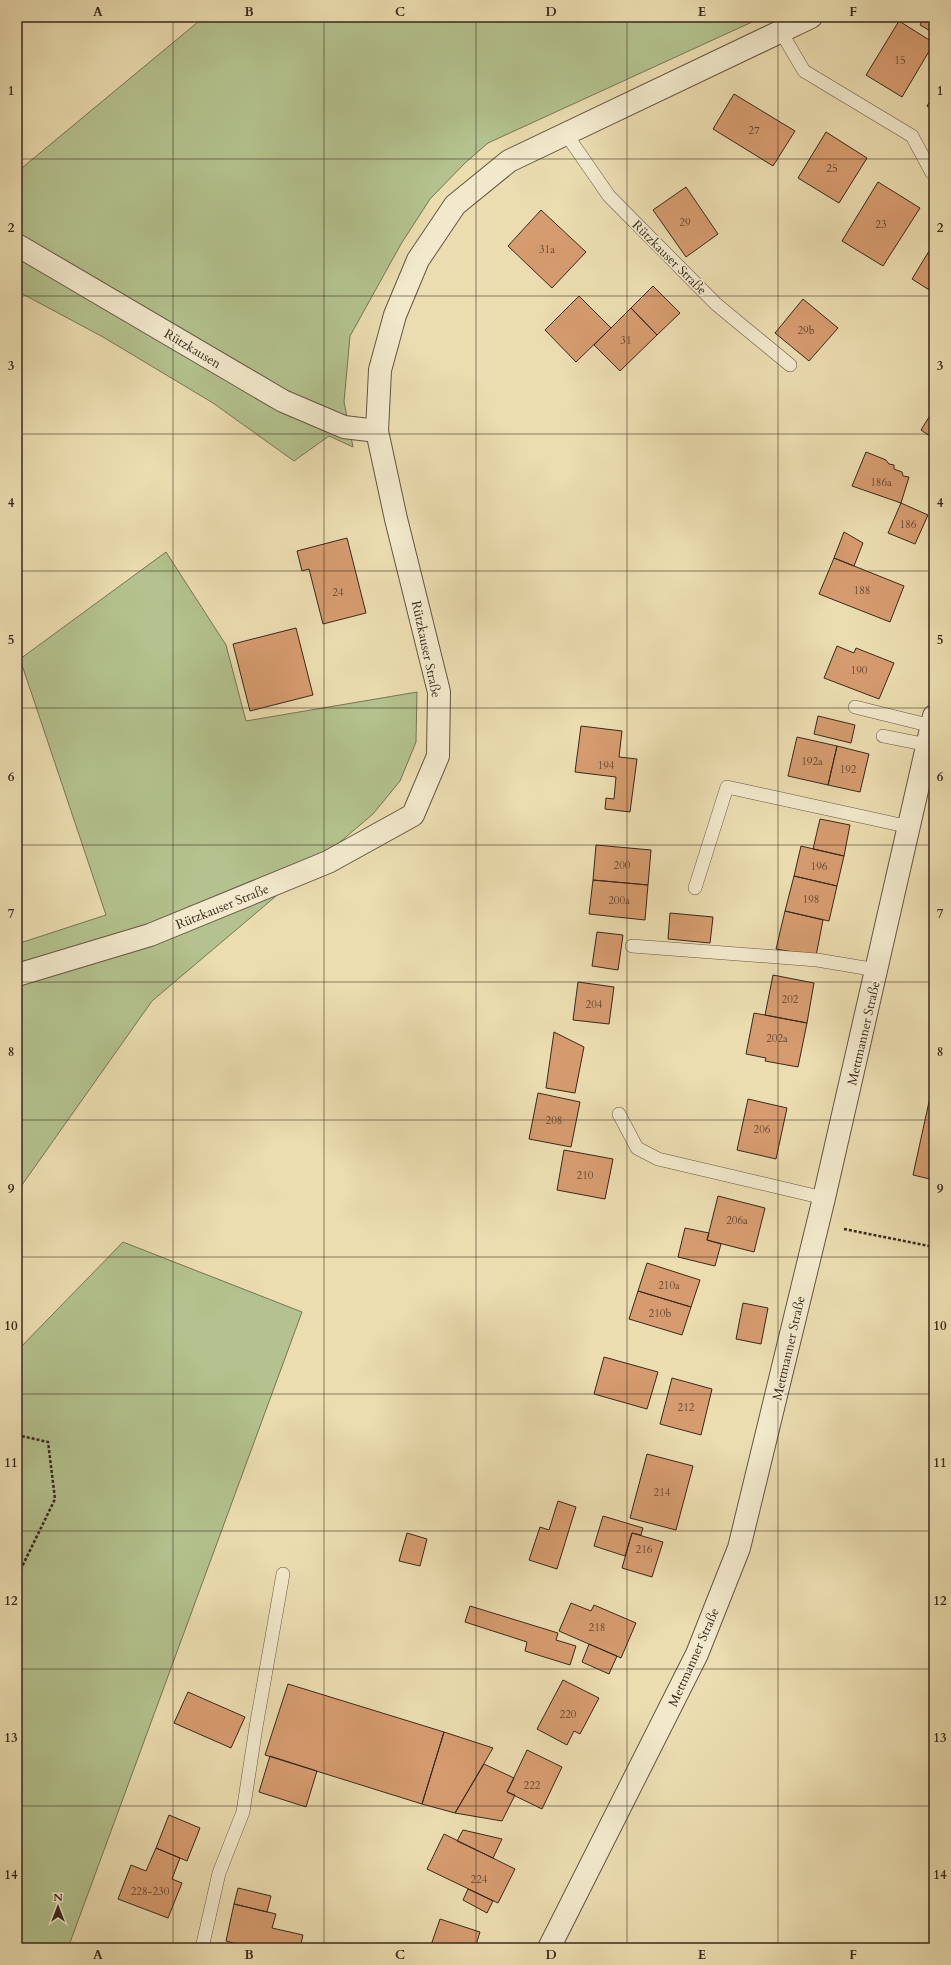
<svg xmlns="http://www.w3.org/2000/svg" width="951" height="1965" font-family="Cardo,serif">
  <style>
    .green { fill: #b3c28e; stroke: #767556 }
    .building { fill: #d69c6f; stroke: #38281d }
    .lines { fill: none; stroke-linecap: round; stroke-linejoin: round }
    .service-casing { stroke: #655542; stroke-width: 14 }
    .minor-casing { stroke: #655542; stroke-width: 24 }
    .tertiary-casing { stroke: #655542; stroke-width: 24 }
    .path { stroke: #38281d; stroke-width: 2.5; stroke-dasharray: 3 2; stroke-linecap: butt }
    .service { stroke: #f2e9cc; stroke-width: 13 }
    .minor { stroke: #f2e9cc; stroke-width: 22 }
    .tertiary { stroke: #f2e9cc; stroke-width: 22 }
    .grid { fill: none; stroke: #38281d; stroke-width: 1; stroke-opacity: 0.55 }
    .labels { text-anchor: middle; stroke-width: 3.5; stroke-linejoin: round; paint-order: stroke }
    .number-label { font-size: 11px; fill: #604532 }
    .street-label { font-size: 13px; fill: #38281d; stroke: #f2e9cc }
    .neatline { fill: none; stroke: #38281d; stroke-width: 1.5 }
    .grid-label { font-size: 13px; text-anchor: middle; font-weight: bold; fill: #38281d }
  </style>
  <rect width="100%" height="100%" fill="#ebddb0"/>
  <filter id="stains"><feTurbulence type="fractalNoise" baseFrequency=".005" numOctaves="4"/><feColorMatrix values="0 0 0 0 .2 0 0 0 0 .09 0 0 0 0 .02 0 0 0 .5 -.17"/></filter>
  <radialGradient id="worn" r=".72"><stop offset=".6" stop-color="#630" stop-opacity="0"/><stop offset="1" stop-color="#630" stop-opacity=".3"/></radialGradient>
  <path class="green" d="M204,17H763L488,143L465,163L430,199L401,244L350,336L344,402L353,447L329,436L294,461L213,403L103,337L17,291V172Z
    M166,552L226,645L246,721L417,692L416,742L400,781L373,814L152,1001L17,1192V944L106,915L20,659Z
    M123,1242L302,1312L68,1948H17V1351Z"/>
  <path class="building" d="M924,17H934V33L920,25Z
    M899,21L934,43L902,97L866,75Z
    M734,94L795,131L773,166L713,129Z
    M934,95V110L927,106Z
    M826,132L867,158L839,203L798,178Z
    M878,182L920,208L883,266L842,241Z
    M686,187L718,234L686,257L653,210Z
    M541,210L586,252L552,288L508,246Z
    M934,243V293L912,279Z
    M653,286L680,313L657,335L631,308Z
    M579,296L611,328L576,362L545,330Z
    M803,299L838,328L809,361L775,333Z
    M631,308L657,335L620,371L594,345Z
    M934,409V439L921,430Z
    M866,452L886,460L889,464L894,465V469L902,472L903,476L909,477L901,503L852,486Z
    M901,503L928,515L915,544L888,533Z
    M844,532L863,543L854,566L834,558Z
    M347,538L366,613L323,624L309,569L302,571L297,551Z
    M834,558L904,586L890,622L819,594Z
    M296,628L313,695L250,711L233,644Z
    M837,646L854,653L856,648L894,663L879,699L824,678Z
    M818,716L855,725L851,743L814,734Z
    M581,726L622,731L619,757L637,759L630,812L605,809L606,798L614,799L616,777L575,772Z
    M797,737L837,746L828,785L788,776Z
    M837,746L869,754L860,792L828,785Z
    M820,819L850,825L844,856L813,849Z
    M596,845L651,850L648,885L593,880Z
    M801,846L844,856L837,886L794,876Z
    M794,876L837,886L829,921L785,911Z
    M593,880L648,885L645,920L589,914Z
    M785,911L823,920L816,956L776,949Z
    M670,913L713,917L710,943L668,939Z
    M597,932L623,935L618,970L592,966Z
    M773,975L814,983L807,1023L765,1015Z
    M578,982L614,987L609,1024L573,1020Z
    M754,1013L807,1023L798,1067L765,1061L766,1058L746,1054Z
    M554,1032L584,1047L575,1093L546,1088Z
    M934,1079V1180L913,1175Z
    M538,1093L580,1102L571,1147L529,1139Z
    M748,1099L787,1108L776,1159L737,1150Z
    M564,1150L613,1159L605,1199L557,1190Z
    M718,1196L765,1208L754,1252L707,1240Z
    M685,1228L709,1233L707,1240L721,1244L715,1266L678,1257Z
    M647,1263L700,1280L691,1307L638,1291Z
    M638,1291L691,1307L682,1335L629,1319Z
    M743,1303L768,1308L761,1344L736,1339Z
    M604,1357L658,1372L647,1409L594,1394Z
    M672,1378L712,1389L701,1435L660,1424Z
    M647,1454L693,1466L676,1530L630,1518Z
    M558,1501L576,1507L557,1569L529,1560L540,1527L549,1530Z
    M603,1516L643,1528L641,1535L632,1533L625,1556L594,1546Z
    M407,1533L427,1539L420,1566L399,1561Z
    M632,1533L663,1542L652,1577L622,1568Z
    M571,1603L591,1611L594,1605L636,1623L621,1658L559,1631Z
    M470,1606L558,1633L556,1640L576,1646L570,1665L525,1651L527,1642L465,1622Z
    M589,1644L617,1656L609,1674L582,1662Z
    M563,1680L599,1698L580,1734L574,1731L567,1745L537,1729Z
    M288,1684L444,1732L422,1804L265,1755Z
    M188,1692L245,1717L231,1748L174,1723Z
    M444,1732L493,1748L455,1813L422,1804Z
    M527,1750L562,1767L542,1809L507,1792Z
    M270,1756L317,1771L306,1807L259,1792Z
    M484,1764L514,1778L507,1792L515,1795L502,1821L455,1813Z
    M169,1815L200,1828L187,1861L156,1848Z
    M463,1830L502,1839L493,1858L457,1841Z
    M444,1834L515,1869L498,1903L427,1869Z
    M156,1848L180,1858L172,1879L182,1883L168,1918L118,1899L131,1865L146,1871Z
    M238,1888L271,1896L267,1912L234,1904Z
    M468,1889L493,1901L487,1913L463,1900Z
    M234,1904L276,1914L272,1928L303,1935L300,1948H241L242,1945L226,1941Z
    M440,1919L480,1932L475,1948H430Z"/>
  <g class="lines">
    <g class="service-casing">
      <path id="service" d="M781,32L804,71L912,136L932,173
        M566,134L609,196L716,304L790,365
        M855,707L932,726
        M883,736L928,745
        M695,888L727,787L910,827
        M632,946L817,960L877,970
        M619,1114L637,1148L658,1159L824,1198
        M202,1948L219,1873L243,1812L256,1727L283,1574"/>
    </g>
    <g class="minor-casing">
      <path id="minor" d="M17,245L283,401L344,427L377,431
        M17,975L150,935L328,862L413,815L438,756L439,692L396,519L377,431L380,370L395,315L418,260L455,205L509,161L811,17"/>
    </g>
    <g class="tertiary-casing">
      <path id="tertiary" d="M549,1948L697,1654L739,1548L824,1198L934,716"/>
    </g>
    <path class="path" d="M844,1229L934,1247
      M17,1435L48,1442L55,1499L17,1577
      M17,1938L19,1948"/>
    <use href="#service" class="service"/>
    <use href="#minor" class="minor"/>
    <use href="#tertiary" class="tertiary"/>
  </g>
  <path class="grid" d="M173,17V1948M324,17V1948M476,17V1948M627,17V1948M778,17V1948M17,159H934M17,296H934M17,434H934M17,571H934M17,708H934M17,845H934M17,982H934M17,1120H934M17,1257H934M17,1394H934M17,1531H934M17,1669H934M17,1806H934"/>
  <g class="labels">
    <g class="number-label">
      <text x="900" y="64">15</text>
      <text x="754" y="134">27</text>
      <text x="832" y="172">25</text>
      <text x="685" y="226">29</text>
      <text x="881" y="228">23</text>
      <text x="547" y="253">31a</text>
      <text x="806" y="334">29b</text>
      <text x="626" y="344">31</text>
      <text x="881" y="486">186a</text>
      <text x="908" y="528">186</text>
      <text x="862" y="594">188</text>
      <text x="338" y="596">24</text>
      <text x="859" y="674">190</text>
      <text x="812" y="765">192a</text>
      <text x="606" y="769">194</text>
      <text x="848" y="773">192</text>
      <text x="622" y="869">200</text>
      <text x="819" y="870">196</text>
      <text x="811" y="903">198</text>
      <text x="619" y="904">200a</text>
      <text x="790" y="1003">202</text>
      <text x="594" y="1008">204</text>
      <text x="777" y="1042">202a</text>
      <text x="554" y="1124">208</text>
      <text x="762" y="1133">206</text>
      <text x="585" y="1179">210</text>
      <text x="737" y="1224">206a</text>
      <text x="669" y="1289">210a</text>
      <text x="660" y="1317">210b</text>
      <text x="686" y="1411">212</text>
      <text x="662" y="1496">214</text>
      <text x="644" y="1553">216</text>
      <text x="597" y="1631">218</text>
      <text x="568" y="1718">220</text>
      <text x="532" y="1789">222</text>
      <text x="479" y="1883">224</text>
      <text x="150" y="1895">228-230</text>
    </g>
    <g class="street-label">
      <text transform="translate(670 257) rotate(45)" y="5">Rützkauser Straße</text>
      <text transform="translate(193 348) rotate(31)" y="5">Rützkausen</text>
      <text transform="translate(427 649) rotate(78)" y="5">Rützkauser Straße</text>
      <text transform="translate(222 906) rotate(-22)" y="5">Rützkauser Straße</text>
      <text transform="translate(863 1033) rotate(-77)" y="5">Mettmanner Straße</text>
      <text transform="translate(788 1348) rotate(-77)" y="5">Mettmanner Straße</text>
      <text transform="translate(693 1657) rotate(-66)" y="5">Mettmanner Straße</text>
    </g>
  </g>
  <rect width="951" height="1965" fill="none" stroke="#ebddb0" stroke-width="44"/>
  <g transform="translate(58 1907)" stroke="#f2e9cc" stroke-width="3" paint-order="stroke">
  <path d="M0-3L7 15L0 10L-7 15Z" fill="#38281d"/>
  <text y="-6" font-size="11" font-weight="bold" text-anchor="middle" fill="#38281d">N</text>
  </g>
  <rect x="22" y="22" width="907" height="1921" class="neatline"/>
  <g class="grid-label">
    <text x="98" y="16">A</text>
    <text x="249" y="16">B</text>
    <text x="400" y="16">C</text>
    <text x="551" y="16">D</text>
    <text x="702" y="16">E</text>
    <text x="853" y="16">F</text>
    <text x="11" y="95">1</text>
    <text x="940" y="95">1</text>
    <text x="11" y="232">2</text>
    <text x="940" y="232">2</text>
    <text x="11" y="370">3</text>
    <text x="940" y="370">3</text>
    <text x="11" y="507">4</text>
    <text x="940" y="507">4</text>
    <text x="11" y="644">5</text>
    <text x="940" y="644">5</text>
    <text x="11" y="781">6</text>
    <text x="940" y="781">6</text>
    <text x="11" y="918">7</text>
    <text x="940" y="918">7</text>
    <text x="11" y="1056">8</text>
    <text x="940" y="1056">8</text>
    <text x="11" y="1193">9</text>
    <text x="940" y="1193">9</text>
    <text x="11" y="1330">10</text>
    <text x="940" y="1330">10</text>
    <text x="11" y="1467">11</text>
    <text x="940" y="1467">11</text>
    <text x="11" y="1605">12</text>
    <text x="940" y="1605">12</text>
    <text x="11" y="1742">13</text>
    <text x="940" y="1742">13</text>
    <text x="11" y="1879">14</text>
    <text x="940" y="1879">14</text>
    <text x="98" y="1959">A</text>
    <text x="249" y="1959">B</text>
    <text x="400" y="1959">C</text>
    <text x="551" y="1959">D</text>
    <text x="702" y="1959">E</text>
    <text x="853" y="1959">F</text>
  </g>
  <rect width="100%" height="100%" filter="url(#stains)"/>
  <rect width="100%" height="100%" fill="url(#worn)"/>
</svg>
